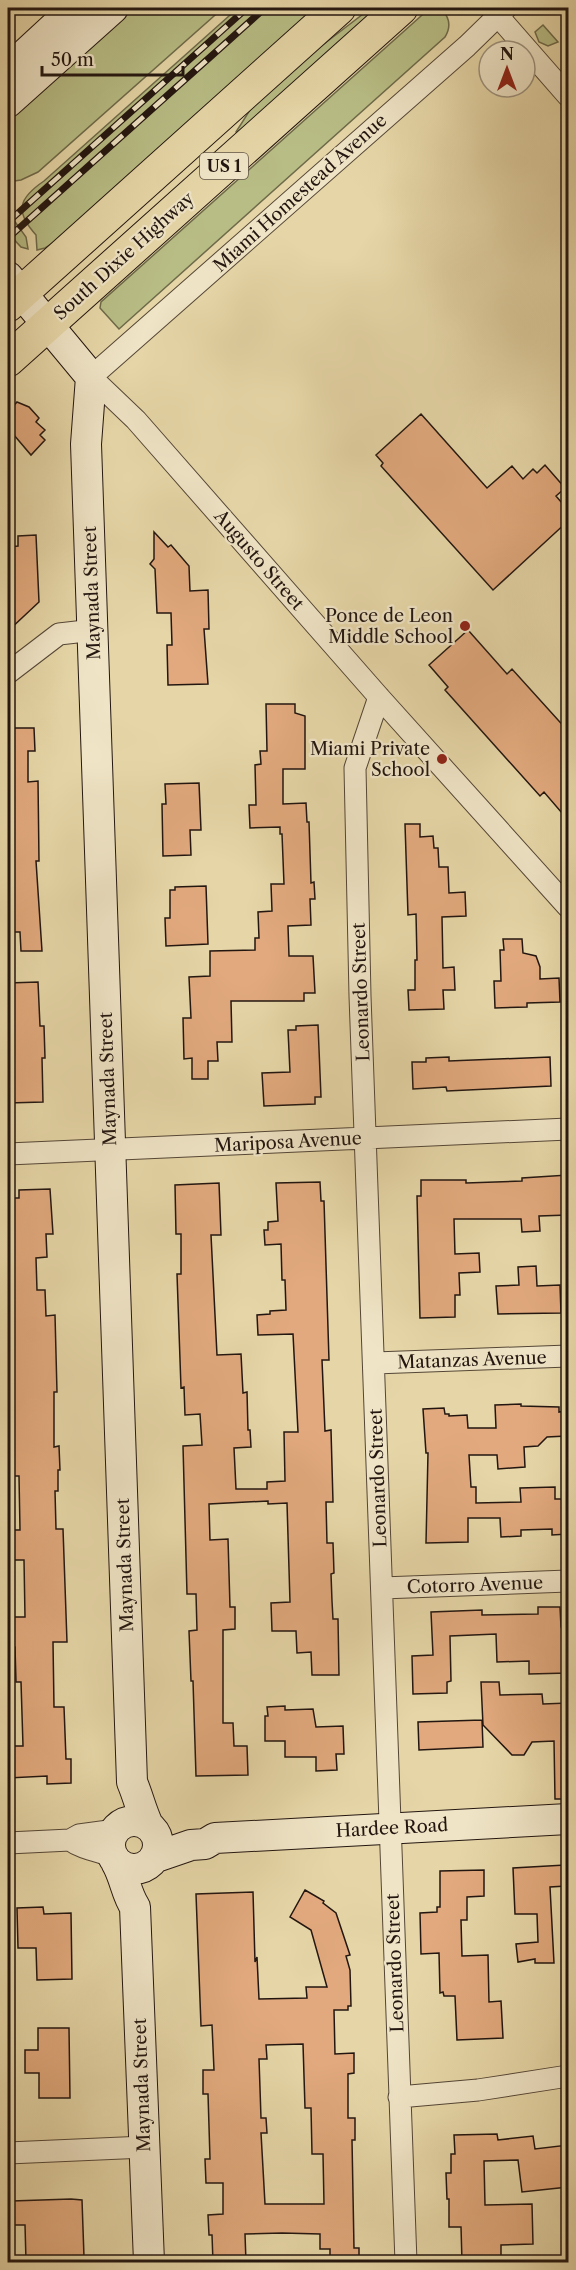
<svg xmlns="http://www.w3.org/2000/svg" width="576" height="2270" font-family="'Libre Caslon Text',serif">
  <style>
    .green { fill: #b8bd85; stroke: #6e6a4a; stroke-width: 1.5 }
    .building { fill: #e1a97d; stroke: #231610; stroke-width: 1.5; fill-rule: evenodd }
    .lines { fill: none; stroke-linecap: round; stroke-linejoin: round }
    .street-casing { stroke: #544636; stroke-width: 23 }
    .secondary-casing { stroke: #231610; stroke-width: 32 }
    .highway-casing { stroke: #231610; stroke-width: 35 }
    .street { stroke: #efe4c6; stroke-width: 21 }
    .secondary { stroke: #efe4c6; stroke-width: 30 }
    .highway { stroke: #e6d6a7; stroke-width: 33 }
    .rail-casing { stroke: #231610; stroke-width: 7 }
    .rail { stroke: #efe4c6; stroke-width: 4.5; stroke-dasharray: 14; stroke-linecap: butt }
    .poi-dot { fill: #8f2418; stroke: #efe4c6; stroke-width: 2 }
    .labels { text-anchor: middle; stroke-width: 4.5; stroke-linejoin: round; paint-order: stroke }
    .shield { fill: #efe4c6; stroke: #605447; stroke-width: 1.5 }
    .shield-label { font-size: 16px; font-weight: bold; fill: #231610 }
    .street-label { font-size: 18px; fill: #231610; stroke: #efe4c6 }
    .poi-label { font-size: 18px; fill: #231610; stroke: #efe4c6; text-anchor: end }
  </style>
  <rect width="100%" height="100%" fill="#e6d6a7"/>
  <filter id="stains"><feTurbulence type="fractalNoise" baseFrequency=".00333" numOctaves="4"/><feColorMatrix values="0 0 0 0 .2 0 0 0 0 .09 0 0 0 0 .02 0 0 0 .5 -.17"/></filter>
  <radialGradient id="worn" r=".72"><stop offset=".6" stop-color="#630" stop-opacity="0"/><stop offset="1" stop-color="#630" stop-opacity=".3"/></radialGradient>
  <path class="green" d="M130,8H223L38,172L21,180L8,182V118Z
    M238,8H316L55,242L45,248L37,250L36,235C14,211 19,198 44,181Z
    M371,8H379L238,134L236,132L257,99L282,76Z
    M430,8L442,10C450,18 451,27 445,37L119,329L100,308L101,302Z
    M543,25L558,42L548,46L539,42L535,32Z
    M8,212L26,237L28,249L21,247L8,233Z"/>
  <path class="building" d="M17,402L29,407L39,418L36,422L45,430L40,435L45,440L31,455L8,428V412Z
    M421,414L487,488L512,466L523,479L533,469L537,473L545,465L565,488L556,496L568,510V521L493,590L381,466L383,463L376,455Z
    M154,532L168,547L171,545L189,566L190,591L208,590L209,629H204L208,684L168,685L167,645H172L171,613H157L155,569L150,564L154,559Z
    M36,535L39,602L8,631V547L18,546V536Z
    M468,630L507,674L512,669L568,731V820L544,792L540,796L445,690L448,687L429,665Z
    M266,704H295V713L305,716V769H283V804L306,803L307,822H309L311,883L314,882L315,899H310L311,925L288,926L289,956H313L315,993H304V1001H231L232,1042H217L218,1061H208V1079H192V1058L184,1059L183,1018H191L189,977L210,976V951L255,950V938H259L258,912L272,911L271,884H284L282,834H280V827L250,828L249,805H256L255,765L261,764L260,751H267Z
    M11,728H34L35,751H28V782L38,781L39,861H36L42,951H21L20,932H8V781H12Z
    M199,783L201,830H190L191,855L163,856L162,804H166L165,784Z
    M405,824H420V837L433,836L434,848H438L439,867H448L449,893L465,892L466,916L442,917L443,968L454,967L455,990H443L444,1009L409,1010L408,990H415V960H417L416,914L408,915Z
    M206,886L208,944L166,946L165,918H170V890H175V887Z
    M503,939H522L523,953L536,956L540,967V979L559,978L560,1002L527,1003V1007L495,1008L494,981H501L500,950H504Z
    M38,982L40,1026H44L45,1058H42L43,1102L8,1103V983Z
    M318,1025L321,1097H315V1104L264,1106L262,1073L290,1072L288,1030H296V1026Z
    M449,1057V1061L550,1057L551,1086L447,1091L446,1087L413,1089L412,1062H426V1058Z
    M568,1175V1215L539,1216L540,1231L522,1232L521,1219H454L455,1254L479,1253L480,1272L459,1273L460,1295H455V1317L420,1318L417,1196H421V1180H466V1183L522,1181V1178Z
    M320,1182L321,1201H324L329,1360H322L325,1431L331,1430L333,1502H326L327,1543H333L334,1573L331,1574L332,1601L333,1619H338L339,1675H312L311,1652L297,1653L296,1631H272L271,1603L290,1602L287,1503L268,1504V1501L209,1504L210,1540L228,1539L230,1607H235V1629L223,1630V1723H233L234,1746H247L248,1775L196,1776L193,1681H191L189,1631L197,1630L196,1594H187L183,1446L202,1445L200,1414L185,1415L184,1387L181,1388L177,1274H181V1234H176L175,1185L219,1183L221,1235H211L217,1355L241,1354L243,1393L247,1392L248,1430H250L251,1447L234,1448L236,1489H267V1482L285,1481L284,1432H298L293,1334L258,1335L257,1315L270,1314V1311L286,1310L285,1280H282L281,1244L265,1245L264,1230H268V1222L278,1221L276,1183Z
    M50,1189L53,1234H46L47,1257L36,1258L37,1290H45L46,1316L55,1315L57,1392H54V1447L59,1446L60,1470H58V1491H55L56,1529H63L67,1642H53L54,1707H64L66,1759H71V1783L47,1784V1776L8,1778V1746H23L21,1682H16L15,1647L8,1648V1617H25L24,1560H8V1530H20L19,1476H8V1448H14L13,1394H8V1198H19V1190Z
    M536,1266L537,1286L560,1285L561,1313L498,1314L496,1286L519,1285L518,1267Z
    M521,1404V1406L559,1407V1412L565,1411L566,1436L547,1437L538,1446L524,1447L525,1467L498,1469L497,1455H469L471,1487H476V1503L521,1502L520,1488L555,1487V1499H568V1534L552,1535V1529L521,1530V1536L501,1537L500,1518H468V1542L426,1543L428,1453H426L423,1409L444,1408L445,1414H449V1416L467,1415L468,1428H496L495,1405Z
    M538,1607H560L561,1627H568V1673L529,1674V1661L497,1662L496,1634L450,1636L451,1681L447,1682V1693L413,1694L412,1656L433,1655L431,1612L482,1610V1615L538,1614Z
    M481,1682H499L500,1695L542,1694L543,1704L568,1703V1799H555L554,1741L532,1742L524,1755H512L483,1725Z
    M285,1706V1710L313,1709L316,1727L343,1726L344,1754H336L337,1770L316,1771V1757H285V1741H265V1716H268L267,1707Z
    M482,1720L483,1747L419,1750L418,1722Z
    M565,1865L566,1886L550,1887L554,1963H535V1959L518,1962L516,1944L538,1942L537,1914H515L513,1868Z
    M484,1870V1896L467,1897V1920H461L462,1956L488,1955L489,2002L501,2001L503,2038L457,2040L455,1996H444L443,1992L440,1993L439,1953L421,1954L420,1913L437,1912V1907H440V1871Z
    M305,1890L324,1901L323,1903L336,1913L350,1955L346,1956L350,1970L351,2006H348V2010H334L335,2054L354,2053V2073L348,2074V2118H355V2140H352L354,2248H359V2262H330V2249H320V2234L282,2233L245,2234L246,2262H213L212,2235H209L208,2215L223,2214V2183H206L205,2159H210L208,2094H203V2070H214L212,2025L201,2026L196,1894L253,1892L255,1962L257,1957L259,1999L307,1998L306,1987H327L311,1930L290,1917ZM303,2044L305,2108H311L312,2154H323L324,2204H265L261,2133H267L266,2118H261L259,2059H267L266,2045Z
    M43,1907L44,1914L71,1913L72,1979L37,1980L36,1948H18L17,1908Z
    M38,2028H69L70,2098H39V2073H25V2050H38Z
    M497,2134L498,2140L533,2136L535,2149L568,2145V2187L522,2192L518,2160L484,2161L485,2205L532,2204L533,2244L501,2245V2262H462L461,2227H449V2199H447L446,2173H451V2154H455L454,2135Z
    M71,2199L82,2200L84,2257H76L77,2259L26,2261L25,2225H13L12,2201Z"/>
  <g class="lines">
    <g class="street-casing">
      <path id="street" d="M491,8L568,96
        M506,8L467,46L91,377L136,420L379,697L568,907
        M8,673L59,634L94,630
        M379,697L355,768L360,996L406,2262
        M8,1154L568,1129
        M375,1363L568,1356
        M382,1588L568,1581
        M70,1840C82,1849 98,1851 112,1856
        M8,1843L70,1840L79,1835L116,1830
        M399,2097L478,2090L568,2076
        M8,2153L145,2147"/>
    </g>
    <g class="secondary-casing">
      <path id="secondary" d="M8,70L75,8
        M8,102L113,8
        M8,277L91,377L86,444L132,1782C138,1796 141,1810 148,1825
        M110 1845a24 24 0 1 1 48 0a24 24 0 1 1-48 0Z
        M156,1857L191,1845L205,1844L215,1838L568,1819
        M116,1862C125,1877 126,1894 135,1907L149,2262"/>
    </g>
    <g class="highway-casing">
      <path id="highway" d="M8,305L339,8
        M8,360L401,8"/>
    </g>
    <use href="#street" class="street"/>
    <use href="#secondary" class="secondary"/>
    <use href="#highway" class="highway"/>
    <g class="rail-casing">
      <path id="rail" d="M8,222L247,8
        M8,238L265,8"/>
    </g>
    <use href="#rail" class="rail"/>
  </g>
  <g class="poi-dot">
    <circle cx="465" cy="626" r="6"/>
    <circle cx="442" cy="759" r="6"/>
  </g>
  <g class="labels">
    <rect class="shield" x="200" y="153" width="48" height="26" rx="4.5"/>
    <g class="shield-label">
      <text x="224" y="172">US 1</text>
    </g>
    <g class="street-label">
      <text transform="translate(300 193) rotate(-42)" y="6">Miami Homestead Avenue</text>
      <text transform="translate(124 256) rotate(-42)" y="6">South Dixie Highway</text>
      <text transform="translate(259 560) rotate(49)" y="6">Augusto Street</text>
      <text transform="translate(92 593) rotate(-92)" y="6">Maynada Street</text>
      <text transform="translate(361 992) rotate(-92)" y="6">Leonardo Street</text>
      <text transform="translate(108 1079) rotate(-92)" y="6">Maynada Street</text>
      <text transform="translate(288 1142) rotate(-3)" y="6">Mariposa Avenue</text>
      <text transform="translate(472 1360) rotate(-2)" y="6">Matanzas Avenue</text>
      <text transform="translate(378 1478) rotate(-92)" y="6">Leonardo Street</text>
      <text transform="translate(125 1565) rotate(-92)" y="6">Maynada Street</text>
      <text transform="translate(475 1585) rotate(-2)" y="6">Cotorro Avenue</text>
      <text transform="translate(392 1828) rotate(-3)" y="6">Hardee Road</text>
      <text transform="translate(395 1963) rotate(-92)" y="6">Leonardo Street</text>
      <text transform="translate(142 2085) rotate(-92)" y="6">Maynada Street</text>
    </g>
    <g class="poi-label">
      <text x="453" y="622">Ponce de Leon<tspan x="453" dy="21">Middle School</tspan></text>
      <text x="430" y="755">Miami Private<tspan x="430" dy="21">School</tspan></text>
    </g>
  </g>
  <rect width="576" height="2270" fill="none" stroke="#e6d6a7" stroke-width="30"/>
  <rect x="9" y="9" width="558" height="2252" fill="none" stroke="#231610" stroke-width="3"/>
  <rect x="15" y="15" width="546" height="2240" fill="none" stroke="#231610" stroke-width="1.5"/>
  <g transform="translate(507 69)"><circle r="28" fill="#efe4c6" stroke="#9d927d" stroke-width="1.5"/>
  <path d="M0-4.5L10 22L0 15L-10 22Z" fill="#8f2418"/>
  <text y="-9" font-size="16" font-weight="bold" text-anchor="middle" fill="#231610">N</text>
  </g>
  <path d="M42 66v9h141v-9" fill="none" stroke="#231610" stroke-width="3"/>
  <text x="51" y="66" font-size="18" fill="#231610" stroke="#efe4c6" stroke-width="4.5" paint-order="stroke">50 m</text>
  <rect width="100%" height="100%" filter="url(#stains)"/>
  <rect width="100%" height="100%" fill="url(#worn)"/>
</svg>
